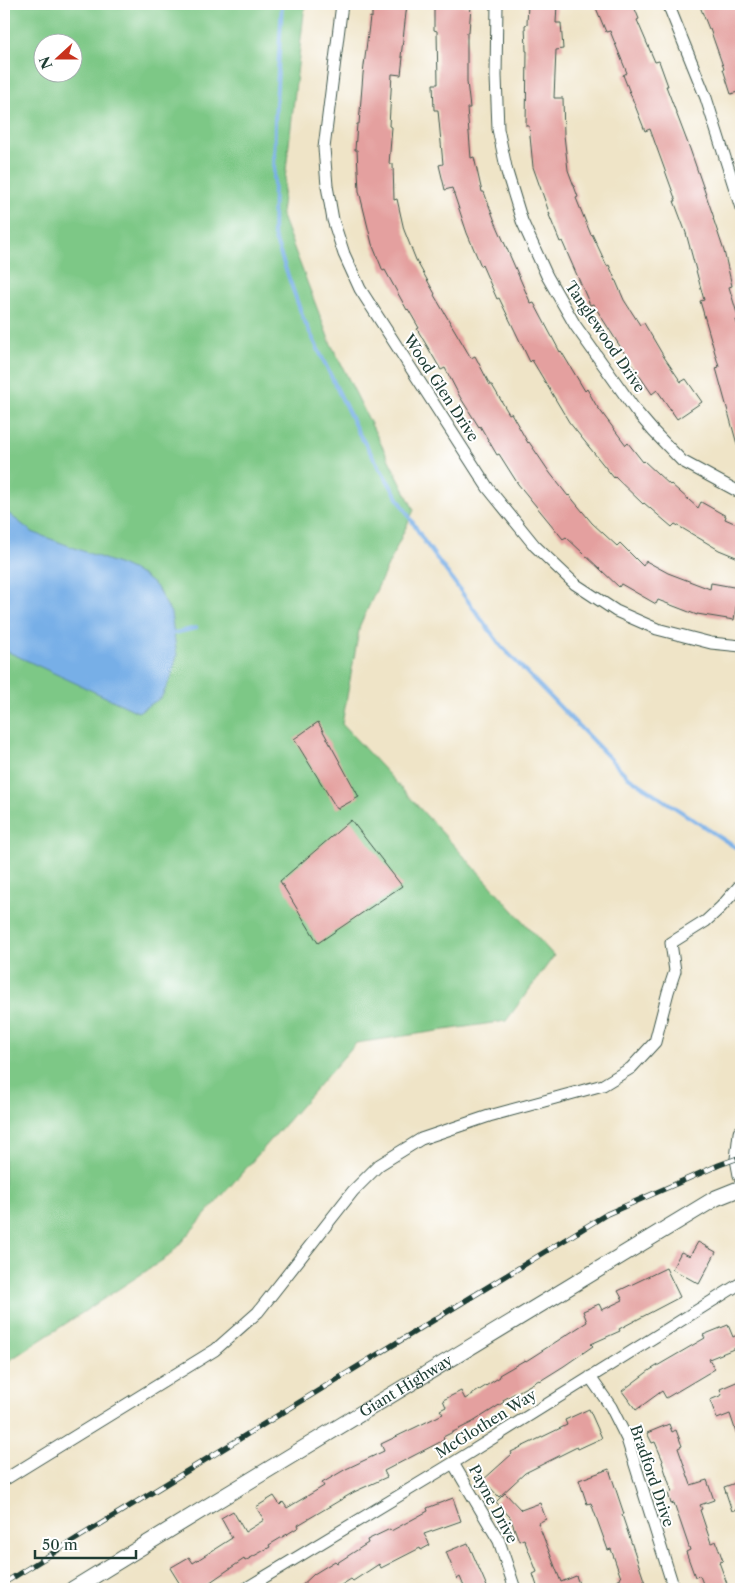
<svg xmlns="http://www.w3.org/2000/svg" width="745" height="1593" font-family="'Libre Caslon Text',serif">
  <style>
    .green { fill: #7dc886; stroke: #4e825d; fill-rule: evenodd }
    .water { fill: #77afe7; stroke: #4b768e }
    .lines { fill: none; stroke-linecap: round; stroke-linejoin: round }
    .stream { stroke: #77afe7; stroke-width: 4 }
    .building { fill: #e4a09f }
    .street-casing { stroke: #3e564a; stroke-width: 13 }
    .secondary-casing { stroke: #3e564a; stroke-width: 17 }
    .street { stroke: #fff; stroke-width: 11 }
    .secondary { stroke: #fff; stroke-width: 15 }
    .rail-casing { stroke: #1f3d34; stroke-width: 5.5 }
    .rail { stroke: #fff; stroke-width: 4; stroke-dasharray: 11; stroke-linecap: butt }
    .labels { text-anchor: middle; stroke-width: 4; stroke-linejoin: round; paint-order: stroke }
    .street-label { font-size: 15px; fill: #1f3d34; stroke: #fff }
  </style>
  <rect width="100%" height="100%" fill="#fff"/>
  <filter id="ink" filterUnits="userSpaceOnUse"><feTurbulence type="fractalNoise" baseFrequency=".02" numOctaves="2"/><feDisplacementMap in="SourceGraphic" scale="10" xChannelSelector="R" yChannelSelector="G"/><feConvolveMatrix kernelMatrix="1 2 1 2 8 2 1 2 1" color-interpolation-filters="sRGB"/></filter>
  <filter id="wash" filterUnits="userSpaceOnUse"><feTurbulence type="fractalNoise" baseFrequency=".0096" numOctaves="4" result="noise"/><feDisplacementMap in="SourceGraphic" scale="20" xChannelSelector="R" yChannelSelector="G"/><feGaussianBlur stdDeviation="1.12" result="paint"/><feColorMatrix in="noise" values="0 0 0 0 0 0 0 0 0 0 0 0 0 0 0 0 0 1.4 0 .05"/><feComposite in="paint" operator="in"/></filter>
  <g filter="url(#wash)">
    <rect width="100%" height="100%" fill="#efe4c7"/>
    <path class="green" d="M4,4H305L281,214L330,342L414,510L360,625L342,724L484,878L554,956L506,1021L356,1043L169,1256L4,1364ZM42,42H72V72H42Z"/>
    <path class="water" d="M4,510L32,532L123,566L142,575L156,586L171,613L177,656L171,678L161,698L138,712L4,650Z"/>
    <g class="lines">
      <path class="stream" d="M282,4L275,120L273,233L303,318L358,432L424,541L501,646L627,776L741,851
        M171,634L196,628"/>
    </g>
    <g id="blocks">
      <path class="building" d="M372,4H407L401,57H403L401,75L392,74L389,126L392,127L389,164H393L394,200L397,199L404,230L416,260L435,294L434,295L471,358L475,356L490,385H492L509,414L511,413L528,443L529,442L550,473L568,496L569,495L592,523L617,546L620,543L643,566L646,561L668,573L710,589L711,583L739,588L734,620L697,614V615L658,600L656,604L621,584L619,587L566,537L563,539L518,484L499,454L497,455L480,426L479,427L460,397L445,368L441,370L417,329L419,328L408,309L407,310L385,270L383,271L372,244L359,191L357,150H355L357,124H359L363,74L370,17L372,18Z
        M434,4L471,6L469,32H467V82L470,108H467L471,158L474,157L482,192H484L494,219L531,304L534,303L560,352L561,351L585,391L587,389L596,405L626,445L628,443L643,462L644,461L670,485L671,484L698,508L701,502L726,516L725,519L741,526V559L719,550L675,524L672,527L644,503L643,504L615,477L614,478L569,422L532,360L530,362L499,298L497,299L482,265L481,266L467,233L452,188L445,190L439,165L443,164L438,110H434L433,84H438L437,31L434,30Z
        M528,4H557L556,23H561L563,49L556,50L554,98H563L564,135L568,170L578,197L576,198L591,235L592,234L607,266L609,265L624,300L640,325L644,323L664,357L681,382L686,379L702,402L677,419L657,390L652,394L630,362L593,304L590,305L562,241L560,242L549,215H550L533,167L529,126H526L527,51H526L525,25L527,24Z
        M606,4H633L639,19L637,20L655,62L659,61L664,75L668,86H666L690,149L714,218H713L724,251L732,286L729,287L739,320H736L741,336V447L738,448L716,368L719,367L700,301L704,300L686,233L674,201H676L650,129L645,131L623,75L627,73L610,31L606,32L596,8Z
        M699,4H738L741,11V91L731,94L723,69H724L710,29H709Z
        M318,722L359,797L337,809L294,739Z
        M351,820L402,886L318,943L280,881Z
        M698,1242L716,1252L699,1284L672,1269L681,1252L690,1256Z
        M666,1268L680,1297L619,1329L620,1331L591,1344L593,1346L564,1366L540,1381L539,1380L503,1400L504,1402L473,1422L443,1437L444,1440L384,1471L387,1477L354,1492L298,1525L299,1527L269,1545L270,1547L245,1561L244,1559L200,1589H183L170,1568L189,1557L193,1563L232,1538L221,1518L233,1511L245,1532L264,1520L256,1507L274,1496L280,1505L283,1502L287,1508L324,1486L322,1483L346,1469L384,1451L381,1444L443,1414L440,1410L446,1407L443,1400L461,1391L465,1399L500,1377L499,1375L525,1360L526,1361L587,1322L583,1311L599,1304L602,1310L623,1300L618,1291Z
        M728,1325L733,1337L741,1333V1346L709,1359L715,1369L683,1388L666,1398L662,1391L636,1410L622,1391L650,1370L705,1338L703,1335Z
        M741,1380V1440L739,1441L730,1414L717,1419L710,1400L722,1395L720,1389Z
        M589,1409L602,1438L578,1449L577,1447L525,1473L499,1497L483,1480L512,1454L511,1452L567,1425L565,1420Z
        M669,1424L672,1432L676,1430L682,1446L678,1448L691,1485L707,1480L714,1500L700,1505L702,1509L700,1510L711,1543L716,1541L723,1561L719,1562L729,1589H705L700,1576L695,1577L686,1552L690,1550L674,1503L671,1504L668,1493L672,1492L662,1462L663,1461L655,1442L652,1443L647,1433Z
        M609,1469L624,1514L622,1515L647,1589H620L616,1580L621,1578L611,1549L608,1550L591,1503L587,1504L579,1480Z
        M741,1481V1508L732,1511L724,1487Z
        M505,1493L521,1510L540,1503L546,1519L538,1523L561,1582L576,1576L580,1586L571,1589H538L533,1574L537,1572L524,1539L519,1541L510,1517L496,1502Z
        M453,1498L461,1521L424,1534L430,1545L421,1550L420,1548L381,1568L379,1564L353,1581L351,1579L335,1589H298L314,1574L335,1561L337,1563L368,1543L367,1540L390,1529L391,1531L428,1511L427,1508Z
        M468,1543L488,1589H465L460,1577L457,1579L446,1552Z"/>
    </g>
  </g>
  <g filter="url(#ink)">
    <use href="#blocks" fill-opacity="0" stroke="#3e564a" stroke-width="1"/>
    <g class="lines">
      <g class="street-casing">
        <path id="street" d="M342,4L324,148L327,186L333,220L344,254L360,289L488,488L535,546L575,584L616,611L657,629L711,643L741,646
          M497,4L496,76L498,129L507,172L522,221L547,276L575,325L636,411L654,432L682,461L741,493
          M668,4L706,98L741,208
          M590,1377L611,1407L627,1439L674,1589
          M453,1463L499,1541L515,1589
          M4,1480L215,1350L258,1312L353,1191L379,1165L421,1139L489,1116L603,1085L631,1068L655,1042L668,992L675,971L671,943L706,921L721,907L741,884
          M245,1589L453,1463L741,1283"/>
      </g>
      <g class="secondary-casing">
        <g id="secondary">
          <path d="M741,1133L738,1159L741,1175"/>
          <path id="s1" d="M73,1589L200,1511L716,1198L741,1188"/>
        </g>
      </g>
      <use href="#street" class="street"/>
      <use href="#secondary" class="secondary"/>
      <g class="rail-casing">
        <path id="rail" d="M4,1583L607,1214L719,1165L741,1157"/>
      </g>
      <use href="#rail" class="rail"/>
    </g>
  </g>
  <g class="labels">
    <g class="street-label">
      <text transform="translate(605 337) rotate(56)" y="5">Tanglewood Drive</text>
      <text transform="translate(441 388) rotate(57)" y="5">Wood Glen Drive</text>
      <text dy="5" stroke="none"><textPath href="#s1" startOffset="390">Giant Highway</textPath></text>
      <text transform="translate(486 1424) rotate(-32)" y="5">McGlothen Way</text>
      <text transform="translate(652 1476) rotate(71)" y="5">Bradford Drive</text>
      <text transform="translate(493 1504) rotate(62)" y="5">Payne Drive</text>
    </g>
  </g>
  <rect width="745" height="1593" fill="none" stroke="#fff" stroke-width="20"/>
  <g transform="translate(58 58) rotate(249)"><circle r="24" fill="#ffffff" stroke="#a5b1ae"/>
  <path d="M0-4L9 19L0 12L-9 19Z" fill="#c8321e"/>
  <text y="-8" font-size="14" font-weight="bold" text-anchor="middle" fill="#1f3d34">N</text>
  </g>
  <path d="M35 1550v8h101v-8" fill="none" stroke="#1f3d34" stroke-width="2.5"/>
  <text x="42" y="1550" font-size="15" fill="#1f3d34" stroke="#ffffff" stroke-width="4" paint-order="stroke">50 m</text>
</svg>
